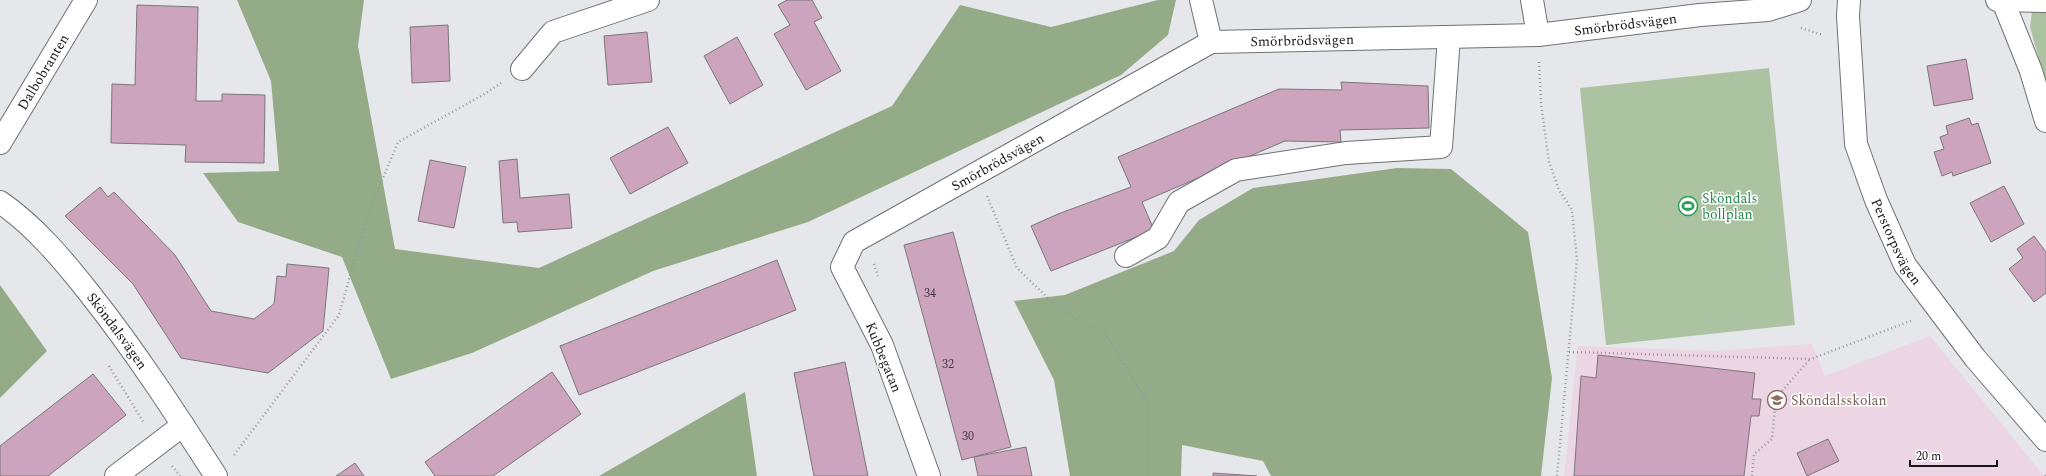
<svg xmlns="http://www.w3.org/2000/svg" width="2046" height="476" viewBox="0 0 2046 476" font-family="Spectral,serif">
  <style>
    .education { fill: #ecd6e4 }
    .green { fill: #acc3a1 }
    .forest { fill: #93ac87 }
    .building { fill: #cda4be; stroke: #7b777a }
    .lines { fill: none; stroke-linecap: round; stroke-linejoin: round }
    .minor-casing { stroke: #6f7174; stroke-width: 24 }
    .path { stroke: #97999c; stroke-width: 2.5; stroke-dasharray: 1 3; stroke-linecap: butt }
    .minor { stroke: #fff; stroke-width: 22 }
    .labels { text-anchor: middle; stroke-width: 3; stroke-linejoin: round; paint-order: stroke }
    .number-label { font-size: 12px; fill: #443a42 }
    .street-label { font-size: 14px; fill: #161618; stroke: #fff }
    .leisure-label { font-size: 14px; fill: #27864d; stroke: #fff; text-anchor: start }
    .education-label { font-size: 14px; fill: #785e54; stroke: #fff; text-anchor: start }
  </style>
  <rect width="100%" height="100%" fill="#e5e7eb"/>
  <!-- education -->
  <path class="education" d="M1930,336L2044,476H1564L1578,346L1715,351L1812,344L1825,376Z"/>
  <!-- green -->
  <g class="green">
    <path d="M2046,10V84L2030,27L2032,12Z"/>
    <path d="M1769,68L1795,325L1606,345L1580,88Z"/>
  </g>
  <!-- forest -->
  <g class="forest">
    <path d="M237,0H364L358,46L395,249L539,268L892,106L960,5L1051,27L1158,0H1176L1168,35L1121,75L808,222L653,271L472,353L391,379L342,257L238,222L203,173L279,171L271,81Z"/>
    <path d="M1397,168L1451,169L1528,232L1552,378L1541,476H1271L1263,461L1182,445L1181,476H1070L1054,380L1014,301L1065,295L1174,251L1199,220L1253,188Z"/>
    <path d="M0,285L47,351L0,398Z"/>
    <path d="M745,392L757,476H599Z"/>
  </g>
  <!-- building -->
  <g class="building">
    <path d="M787,0H812L822,18L814,22L841,71L806,90L774,34L790,25L778,5Z"/>
    <path d="M137,5L198,7L196,101H222V94L265,95L264,163L185,162L186,145L111,143L112,84L135,85Z"/>
    <path d="M448,25L450,81L412,83L410,27Z"/>
    <path d="M647,32L652,82L608,85L604,36Z"/>
    <path d="M737,37L763,85L730,104L704,56Z"/>
    <path d="M1966,59L1973,99L1934,106L1927,66Z"/>
    <path d="M1341,82L1428,86L1429,128L1340,130L1341,142L1285,141L1142,202L1154,230L1051,271L1031,226L1058,214L1131,187L1118,157L1279,89L1342,90Z"/>
    <path d="M1969,118L1972,125L1978,123L1991,163L1953,176L1952,172L1942,176L1934,152L1944,149L1940,137L1948,134L1946,126Z"/>
    <path d="M668,127L688,163L630,194L610,158Z"/>
    <path d="M517,159L520,198L569,194L572,228L518,232L517,222L503,223L499,161Z"/>
    <path d="M430,160L466,167L454,228L418,221Z"/>
    <path d="M2004,186L2024,224L1991,242L1970,203Z"/>
    <path d="M100,187L108,197L114,192L175,255L211,311L254,319L274,304L277,276L286,277L287,264L329,268L323,331L268,373L181,358L133,284L65,216Z"/>
    <path d="M953,232L1011,447L962,460L904,245Z"/>
    <path d="M2034,236L2046,252V293L2034,302L2009,269L2023,258L2017,249Z"/>
    <path d="M777,260L796,310L579,395L560,346Z"/>
    <path d="M1598,355L1755,373L1752,399H1761L1759,416H1751L1744,476H1574L1581,376L1596,378Z"/>
    <path d="M845,362L868,476H814L794,373Z"/>
    <path d="M552,372L581,414L493,476H435L425,462Z"/>
    <path d="M93,374L126,415L48,476H0V446Z"/>
    <path d="M1828,439L1839,461L1807,476L1797,453Z"/>
    <path d="M1026,447L1032,476H978L974,457Z"/>
    <path d="M355,463L364,476H336Z"/>
    <path d="M1213,473L1257,476H1213Z"/>
  </g>
  <g class="lines">
    <defs>
      <g id="minor">
        <path d="M1201,0L1211,42"/>
        <path d="M1532,0L1538,35"/>
        <path id="s1" d="M1849,0L1848,16L1856,144L1876,200L1905,265L1975,358L2046,440"/>
        <path d="M1997,0L2046,1"/>
        <path d="M2003,1L2031,71L2046,121"/>
        <path d="M522,69L553,32L648,0"/>
        <path id="s2" d="M0,143L86,0"/>
        <path id="s3" d="M0,202C35,226 64,261 90,294C136,352 176,414 216,476"/>
        <path d="M1126,256L1158,238L1179,202L1236,170L1346,153L1441,147L1449,37"/>
        <path d="M116,476L183,425"/>
        <path id="s4" d="M929,476L882,345L842,267L854,242L1211,42L1538,35L1700,15L1768,10L1800,0"/>
      </g>
    </defs>
    <!-- minor casing -->
    <use href="#minor" class="minor-casing"/>
    <!-- path -->
    <g class="path">
      <path d="M1801,28L1823,35"/>
      <path d="M1539,62L1541,103L1549,162L1559,190L1572,210L1577,260L1557,476"/>
      <path d="M987,196L1017,268L1059,309L1106,335L1148,403V476"/>
      <path d="M874,264L878,276"/>
      <path d="M1569,352L1811,359L1913,320"/>
      <path d="M109,366L144,423"/>
      <path d="M234,455L339,315L366,219L398,142L483,95L501,83"/>
      <path d="M172,466L180,476"/>
      <path d="M1752,476L1754,454L1772,439L1776,398L1810,359"/>
      <path d="M2045,476L2046,475"/>
    </g>
    <!-- minor -->
    <use href="#minor" class="minor"/>
  </g>
  <!-- icons -->
  <defs>
    <symbol id="stadium-ring" viewBox="-11 -11 22 22"><circle r="9.5" fill="#fff" stroke="#2e9e5b" stroke-width="1.5"/><path d="M0-5a6.5 5 0 1 0 0 10a6.5 5 0 1 0 0-10ZM-3.5-1.8h7v3.6h-7Z" fill="#2e9e5b"/></symbol>
    <symbol id="school-ring" viewBox="-11 -11 22 22"><circle r="9.5" fill="#fff" stroke="#8d6e63" stroke-width="1.5"/><path d="M0-5L7-2L0 1L-7-2ZM-4 1L0 2.5L4 1V4Q0 6-4 4Z" fill="#8d6e63"/></symbol>
  </defs>
  <g fill-rule="evenodd">
    <use href="#stadium-ring" x="1677" y="195" width="22" height="22"/>
    <use href="#school-ring" x="1766" y="389" width="22" height="22"/>
  </g>
  <g class="labels">
    <!-- number labels -->
    <g class="number-label">
      <text x="930" y="297">34</text>
      <text x="948" y="368">32</text>
      <text x="968" y="440">30</text>
    </g>
    <!-- street labels -->
    <g class="street-label">
      <text dy="5" stroke="none"><textPath href="#s4" startOffset="1079">Smörbrödsvägen</textPath></text>
      <text dy="5" stroke="none"><textPath href="#s4" startOffset="755">Smörbrödsvägen</textPath></text>
      <text dy="5" stroke="none"><textPath href="#s2" startOffset="83">Dalbobranten</textPath></text>
      <text dy="5" stroke="none"><textPath href="#s4" startOffset="419">Smörbrödsvägen</textPath></text>
      <text dy="5" stroke="none"><textPath href="#s1" startOffset="250">Perstorpsvägen</textPath></text>
      <text dy="5" stroke="none"><textPath href="#s3" startOffset="175">Sköndalsvägen</textPath></text>
      <text transform="translate(884 357) rotate(68)" y="5">Kubbegatan</text>
    </g>
    <!-- leisure labels -->
    <g class="leisure-label">
      <text x="1702" y="203">Sköndals<tspan x="1702" dy="16">bollplan</tspan></text>
    </g>
    <!-- education labels -->
    <g class="education-label">
      <text x="1791" y="405">Sköndalsskolan</text>
    </g>
  </g>
  <!-- scale -->
  <path d="M1910 460v6h87v-6" fill="none" stroke="#161618" stroke-width="2"/>
  <text x="1916" y="460" font-size="12" fill="#161618" stroke="#ffffff" stroke-width="3" paint-order="stroke">20 m</text>
</svg>
